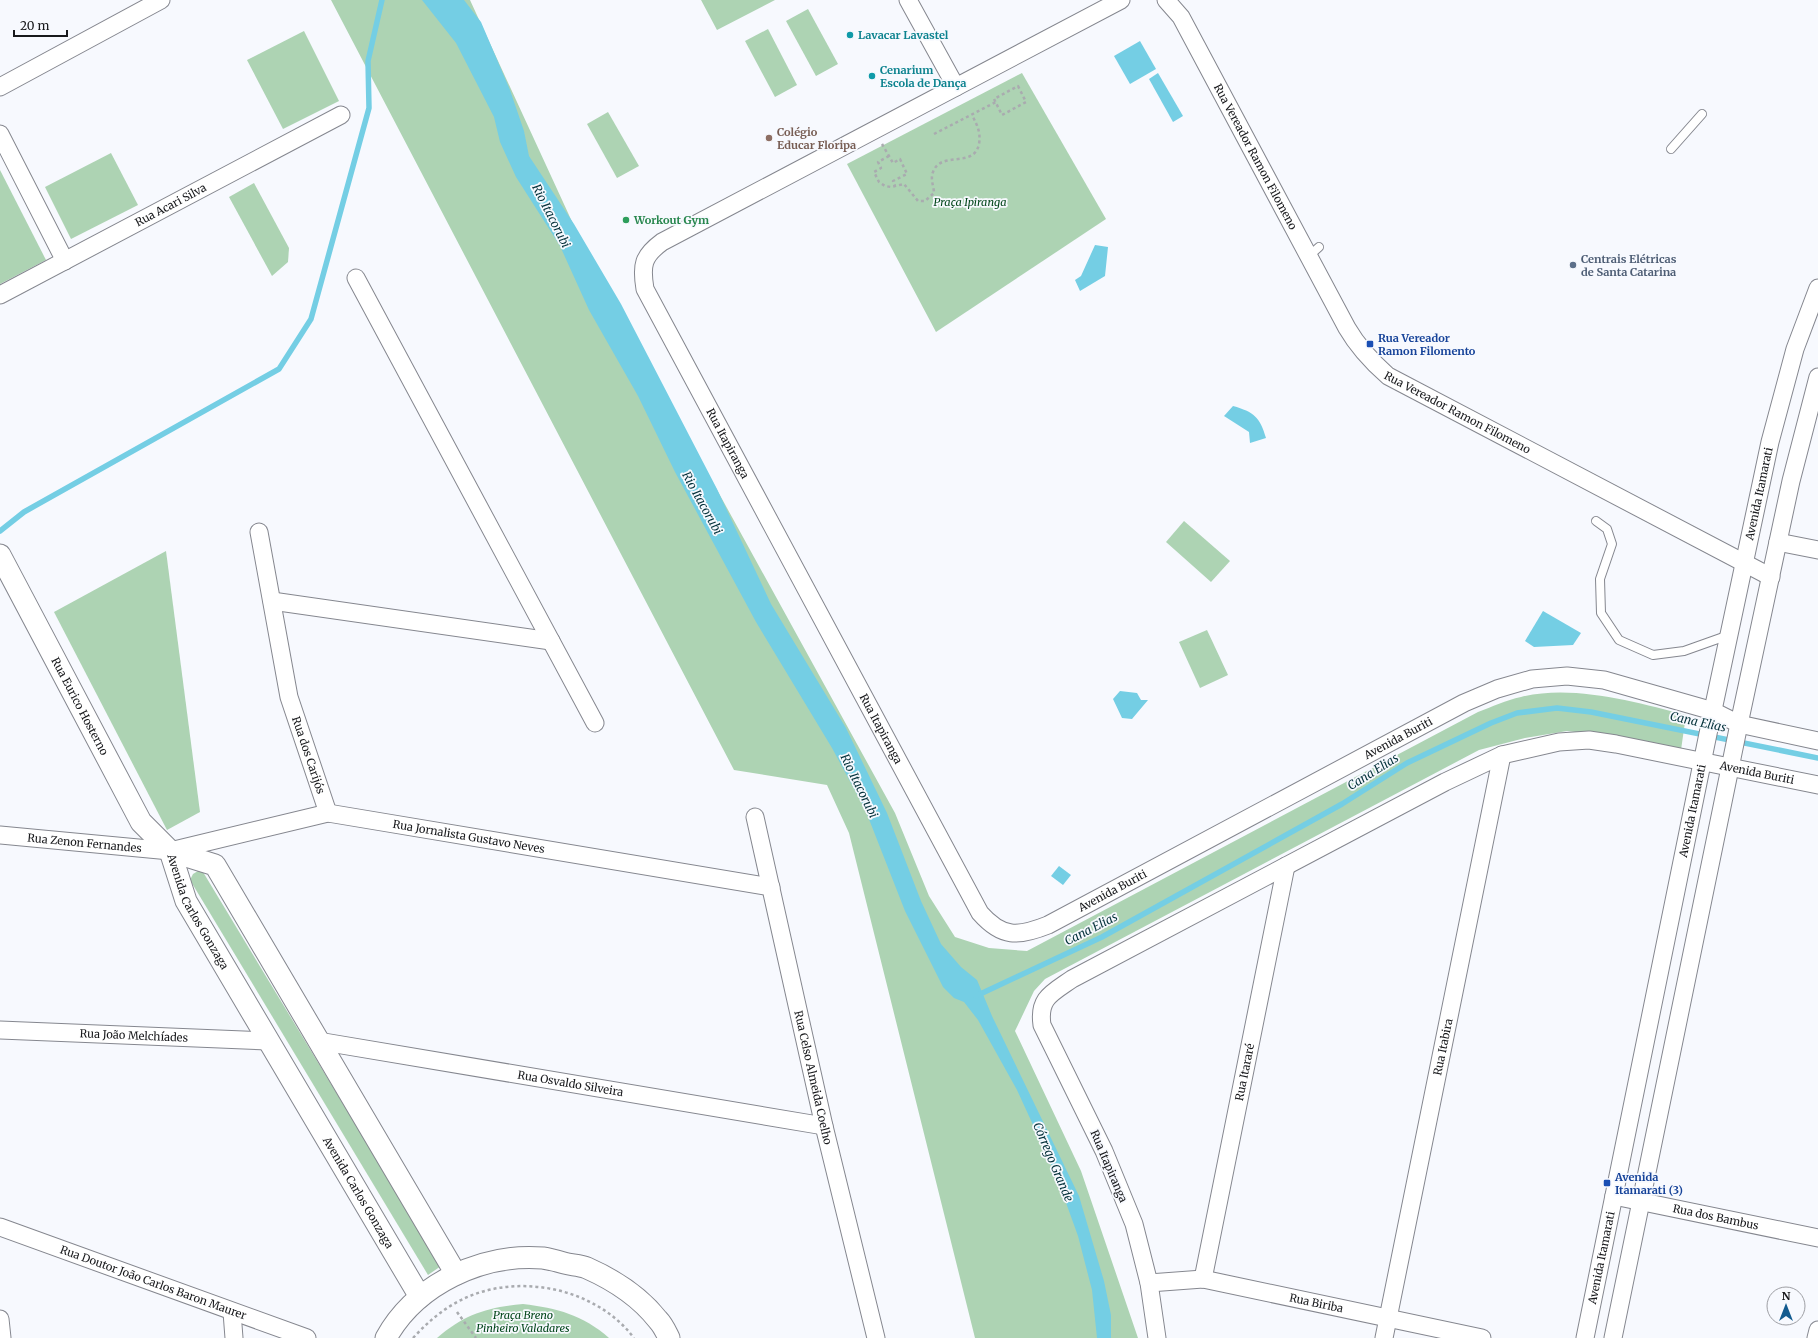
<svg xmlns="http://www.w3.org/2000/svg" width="1818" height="1338" viewBox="0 0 1818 1338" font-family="Merriweather,serif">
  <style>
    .green { fill: #add3b3 }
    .water { fill: #74cee4 }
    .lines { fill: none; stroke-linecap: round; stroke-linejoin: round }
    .stream { stroke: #74cee4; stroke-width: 5.5 }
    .service-casing { stroke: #85878f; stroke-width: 10 }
    .minor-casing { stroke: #85878f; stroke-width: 19 }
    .tertiary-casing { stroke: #85878f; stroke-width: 23 }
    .path { stroke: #a9abaf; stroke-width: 2.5; stroke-dasharray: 3 3; stroke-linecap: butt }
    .service { stroke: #fff; stroke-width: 8 }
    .minor { stroke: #fff; stroke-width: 17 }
    .tertiary { stroke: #fff; stroke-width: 21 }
    .culture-dot { fill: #0f9aa8; stroke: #f7f9fe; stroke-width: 1.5 }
    .education-dot { fill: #8d6e63; stroke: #f7f9fe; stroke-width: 1.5 }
    .leisure-dot { fill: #2e9e5b; stroke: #f7f9fe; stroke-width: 1.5 }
    .service-dot { fill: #5c6f8a; stroke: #f7f9fe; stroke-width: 1.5 }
    .transit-dot { fill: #1a4fb4; stroke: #f7f9fe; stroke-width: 1.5 }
    .labels { text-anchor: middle; stroke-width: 3.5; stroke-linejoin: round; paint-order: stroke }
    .culture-label { font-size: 11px; font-weight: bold; fill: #0d838f; stroke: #f7f9fe; text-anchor: start }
    .education-label { font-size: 11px; font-weight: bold; fill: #785e54; stroke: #f7f9fe; text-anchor: start }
    .street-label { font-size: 11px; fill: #18191c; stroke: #f7f9fe }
    .park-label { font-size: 11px; font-style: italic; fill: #004519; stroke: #f7f9fe }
    .leisure-label { font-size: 11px; font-weight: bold; fill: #27864d; stroke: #f7f9fe; text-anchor: start }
    .service-label { font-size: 11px; font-weight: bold; fill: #4e5e75; stroke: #f7f9fe; text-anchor: start }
    .transit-label { font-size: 11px; font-weight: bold; fill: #164399; stroke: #f7f9fe; text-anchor: start }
    .water-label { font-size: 12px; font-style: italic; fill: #05323b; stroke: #f7f9fe }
  </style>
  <rect width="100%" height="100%" fill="#f7f9fe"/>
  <!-- green -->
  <g class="green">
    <path d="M331,0H470L586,252L895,813L929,896L955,937L989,948L1027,951L1478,712C1492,707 1506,700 1521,697C1572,684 1636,702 1686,715L1681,750L1601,735L1567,731L1525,738L1479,750L1045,979L1034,991L1015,1031L1081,1171L1138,1338H975L849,833L827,785L734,770Z"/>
    <path d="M701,0H775L717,30Z"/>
    <path d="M808,9L838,64L816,76L786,21Z"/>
    <path d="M768,29L797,85L775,97L745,41Z"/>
    <path d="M304,31L339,101L283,129L247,60Z"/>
    <path d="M1022,73L1106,219L936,332L847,164Z"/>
    <path d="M608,112L639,166L617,178L587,124Z"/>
    <path d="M111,153L138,205L71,239L45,187Z"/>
    <path d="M0,170L46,260L0,284Z"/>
    <path d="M254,183L289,248L288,262L272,276L229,197Z"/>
    <path d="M1184,521L1230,561L1211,582L1166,542Z"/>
    <path d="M166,551L200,812L167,830L54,612Z"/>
    <path d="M1207,630L1228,675L1200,688L1179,642Z"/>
    <path d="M198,871L203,872L441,1266L428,1275L190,880L193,874Z"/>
    <path d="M523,1304C557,1308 583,1315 609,1338H437C464,1314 489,1307 523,1304Z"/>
  </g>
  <!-- water -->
  <g class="water">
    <path d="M422,0H464L481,22L510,90L524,131L529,156L574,224L621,304L717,489L771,604L846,728L887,813L921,901L941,944L961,967L977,980L992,1016L1079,1196L1104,1281L1111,1315V1338H1097L1092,1290L1078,1236L1056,1175L1017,1090L978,1020L964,1002L954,998L943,987L905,911L865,809L832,748L756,622L675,472L638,396L589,310L560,246L516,177L500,142L494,117L456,43Z"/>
    <path d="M1140,41L1156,69L1130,84L1114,56Z"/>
    <path d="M1158,73L1183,116L1173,122L1149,79Z"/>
    <path d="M1095,245L1108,247L1105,276L1080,291L1075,280L1081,276Z"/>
    <path d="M1233,406C1254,412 1260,417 1266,438L1250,443L1249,432L1224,416Z"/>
    <path d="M1543,611L1581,633L1573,645L1534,647L1525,641Z"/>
    <path d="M1120,691L1137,693L1141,700H1148L1132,719L1122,718L1113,699Z"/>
    <path d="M1059,866L1071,875L1063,885L1051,876Z"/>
  </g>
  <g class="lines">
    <!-- stream -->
    <g class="stream">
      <path d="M0,531L24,512L279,369L311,319L369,108L368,61L382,0"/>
      <path d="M976,996L1102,937L1342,804L1407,763L1491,723L1517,713L1557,708L1591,712L1818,758"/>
    </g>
    <defs>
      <g id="service">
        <path d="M1671,149L1702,114"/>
        <path d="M1309,256L1319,247"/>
        <path d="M1596,521L1607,529L1612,544L1600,579L1601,613L1619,640L1653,655L1684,651L1729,635"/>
      </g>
      <g id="minor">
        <path d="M908,0L956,87"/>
        <path id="s1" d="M1121,0L662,242C643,256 641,265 645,289L980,913C1002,938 1018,937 1048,925L1464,703L1497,689L1532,679L1567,676L1604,680L1713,711L1739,724L1818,741"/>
        <path id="s2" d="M1166,0L1181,17L1347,328C1358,347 1371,361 1388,376L1771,577"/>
        <path d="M0,87L161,0"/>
        <path d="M0,134L65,261"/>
        <path d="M356,278L595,723"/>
        <path id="s3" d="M0,295L341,115"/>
        <path id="s4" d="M259,532L289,697L328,813"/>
        <path d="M1778,542L1818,550"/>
        <path d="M272,601L551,641"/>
        <path id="s5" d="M755,817L824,1126L876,1338"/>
        <path id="s6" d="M0,835L170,851L328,813L771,887"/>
        <path id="s7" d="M0,1030L268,1041"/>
        <path id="s8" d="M318,1041L824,1126"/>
        <path id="s9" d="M1614,1196L1818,1238"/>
        <path id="s10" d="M0,1227L307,1338"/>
        <path id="s11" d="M1203,1279L1286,866"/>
        <path id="s12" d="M1149,1283L1203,1279L1482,1338"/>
        <path d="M232,1312L234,1338"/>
        <path d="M0,1319L2,1338"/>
        <path id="s13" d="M1157,1338L1149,1283L1134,1224L1104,1151L1042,1025C1038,998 1052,993 1072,979L1445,782L1502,755L1559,742L1589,740L1616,744L1818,785"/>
        <path id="s14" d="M1384,1338L1502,755"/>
        <path id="s15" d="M1585,1338L1710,724L1770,442L1795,349L1818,288"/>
        <path d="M1613,1338L1739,724L1791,481L1818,377"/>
        <path d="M1816,1338L1818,1330"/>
      </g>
      <g id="tertiary">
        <path id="s16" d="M0,555L141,822L170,851L186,901L420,1297"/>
        <path d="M170,851L215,865L456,1274"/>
        <path d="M386,1338C416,1284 482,1253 543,1258C550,1259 557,1261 564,1263C571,1265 580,1265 587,1268C614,1280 640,1297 658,1320C663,1325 666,1332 669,1338"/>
      </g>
    </defs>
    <!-- service casing -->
    <use href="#service" class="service-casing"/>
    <!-- minor casing -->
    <use href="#minor" class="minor-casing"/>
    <!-- tertiary casing -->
    <use href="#tertiary" class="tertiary-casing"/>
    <!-- path -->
    <g class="path">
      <path d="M1018,86L1026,102L1002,115L994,99Z"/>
      <path d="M934,134L996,102"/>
      <path d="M882,144L893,163L900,159L907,174L893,181L895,186"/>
      <path d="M889,156L878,162L881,168L874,172L879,182L885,186L891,187L904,184L918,201H925L934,193C934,187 930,179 933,172C941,150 974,169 979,144C981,132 977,125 972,115"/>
      <path d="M457,1312L476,1338"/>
      <path d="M413,1338C425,1325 437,1314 452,1305C509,1270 594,1285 634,1338"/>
    </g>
    <!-- service -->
    <use href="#service" class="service"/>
    <!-- minor -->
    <use href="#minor" class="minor"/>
    <!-- tertiary -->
    <use href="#tertiary" class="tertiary"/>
  </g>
  <!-- markers -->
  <g class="culture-dot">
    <circle cx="850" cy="35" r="4"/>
    <circle cx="872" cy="76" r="4"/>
  </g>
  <circle class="education-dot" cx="769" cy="138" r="4"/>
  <circle class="leisure-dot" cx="626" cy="220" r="4"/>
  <circle class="service-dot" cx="1573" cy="265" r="4"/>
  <g class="transit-dot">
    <rect x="1366" y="340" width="8" height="8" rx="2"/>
    <rect x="1603" y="1179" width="8" height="8" rx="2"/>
  </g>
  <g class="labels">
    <!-- culture labels -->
    <g class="culture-label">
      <text x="858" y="39">Lavacar Lavastel</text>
      <text x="880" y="74">Cenarium<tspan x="880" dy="13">Escola de Dança</tspan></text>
    </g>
    <!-- education labels -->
    <g class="education-label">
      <text x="777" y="136">Colégio<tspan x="777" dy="13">Educar Floripa</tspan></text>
    </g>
    <!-- street labels -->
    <g class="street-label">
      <text dy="4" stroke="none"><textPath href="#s2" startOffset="181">Rua Vereador Ramon Filomeno</textPath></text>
      <text dy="4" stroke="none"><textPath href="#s3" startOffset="193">Rua Acari Silva</textPath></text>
      <text dy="4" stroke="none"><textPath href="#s2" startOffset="517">Rua Vereador Ramon Filomeno</textPath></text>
      <text dy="4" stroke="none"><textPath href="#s1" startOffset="748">Rua Itapiranga</textPath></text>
      <text dy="4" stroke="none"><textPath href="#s15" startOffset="862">Avenida Itamarati</textPath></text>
      <text dy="4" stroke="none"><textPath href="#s16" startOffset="171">Rua Eurico Hosterno</textPath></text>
      <text dy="4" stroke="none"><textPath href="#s1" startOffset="1072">Rua Itapiranga</textPath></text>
      <text dy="4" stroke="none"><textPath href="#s1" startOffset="1754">Avenida Buriti</textPath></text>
      <text dy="4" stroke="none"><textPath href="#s4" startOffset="229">Rua dos Carijós</textPath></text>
      <text dy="4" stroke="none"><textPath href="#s13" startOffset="1140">Avenida Buriti</textPath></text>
      <text dy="4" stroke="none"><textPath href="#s15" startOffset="538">Avenida Itamarati</textPath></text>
      <text dy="4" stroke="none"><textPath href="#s6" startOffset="476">Rua Jornalista Gustavo Neves</textPath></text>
      <text dy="4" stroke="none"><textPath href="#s6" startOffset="85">Rua Zenon Fernandes</textPath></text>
      <text dy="4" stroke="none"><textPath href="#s1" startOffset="1430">Avenida Buriti</textPath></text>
      <text dy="4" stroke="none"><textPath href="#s16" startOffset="410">Avenida Carlos Gonzaga</textPath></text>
      <text dy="4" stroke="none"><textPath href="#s7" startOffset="134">Rua João Melchíades</textPath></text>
      <text dy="4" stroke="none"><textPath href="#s14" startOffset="297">Rua Itabira</textPath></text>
      <text dy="4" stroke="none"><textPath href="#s11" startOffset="211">Rua Itararé</textPath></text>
      <text dy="4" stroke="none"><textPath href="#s5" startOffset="267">Rua Celso Almeida Coelho</textPath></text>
      <text dy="4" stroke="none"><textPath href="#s8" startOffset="256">Rua Osvaldo Silveira</textPath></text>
      <text transform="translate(1109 1166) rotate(67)" y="4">Rua Itapiranga</text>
      <text dy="4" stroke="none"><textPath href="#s16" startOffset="734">Avenida Carlos Gonzaga</textPath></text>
      <text dy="4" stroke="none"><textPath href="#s9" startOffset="104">Rua dos Bambus</textPath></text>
      <text dy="4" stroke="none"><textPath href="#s15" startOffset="82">Avenida Itamarati</textPath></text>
      <text dy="4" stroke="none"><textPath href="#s10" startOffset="163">Rua Doutor João Carlos Baron Maurer</textPath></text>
      <text dy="4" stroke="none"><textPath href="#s12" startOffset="170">Rua Biriba</textPath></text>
    </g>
    <!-- park labels -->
    <g class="park-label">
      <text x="970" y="206">Praça Ipiranga</text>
      <text x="523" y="1319">Praça Breno<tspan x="523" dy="13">Pinheiro Valadares</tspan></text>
    </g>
    <!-- leisure labels -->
    <g class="leisure-label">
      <text x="634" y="224">Workout Gym</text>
    </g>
    <!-- service labels -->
    <g class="service-label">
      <text x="1581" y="263">Centrais Elétricas<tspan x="1581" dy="13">de Santa Catarina</tspan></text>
    </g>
    <!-- transit labels -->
    <g class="transit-label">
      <text x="1378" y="342">Rua Vereador<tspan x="1378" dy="13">Ramon Filomento</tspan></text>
      <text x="1615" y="1181">Avenida<tspan x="1615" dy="13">Itamarati (3)</tspan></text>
    </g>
    <!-- water labels -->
    <g class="water-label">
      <text transform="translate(551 216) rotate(63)" y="4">Rio Itacorubi</text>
      <text transform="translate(702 503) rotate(61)" y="4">Rio Itacorubi</text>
      <text transform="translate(1698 722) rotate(12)" y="4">Cana Elias</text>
      <text transform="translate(1373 772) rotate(-32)" y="4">Cana Elias</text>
      <text transform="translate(859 786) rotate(64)" y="4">Rio Itacorubi</text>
      <text transform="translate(1091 929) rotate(-27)" y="4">Cana Elias</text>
      <text transform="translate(1053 1162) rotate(67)" y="4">Córrego Grande</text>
    </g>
  </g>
  <!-- north arrow -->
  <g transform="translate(1786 1306)"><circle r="19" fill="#f7f9fe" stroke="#9e9fa4"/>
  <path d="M0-3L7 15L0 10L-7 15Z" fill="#135b8f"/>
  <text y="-6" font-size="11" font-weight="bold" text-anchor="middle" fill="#18191c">N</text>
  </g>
  <!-- scale -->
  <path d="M14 30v6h53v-6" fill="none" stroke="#18191c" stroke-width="2"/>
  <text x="20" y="30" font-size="12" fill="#18191c" stroke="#f7f9fe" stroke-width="3" paint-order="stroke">20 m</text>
</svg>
